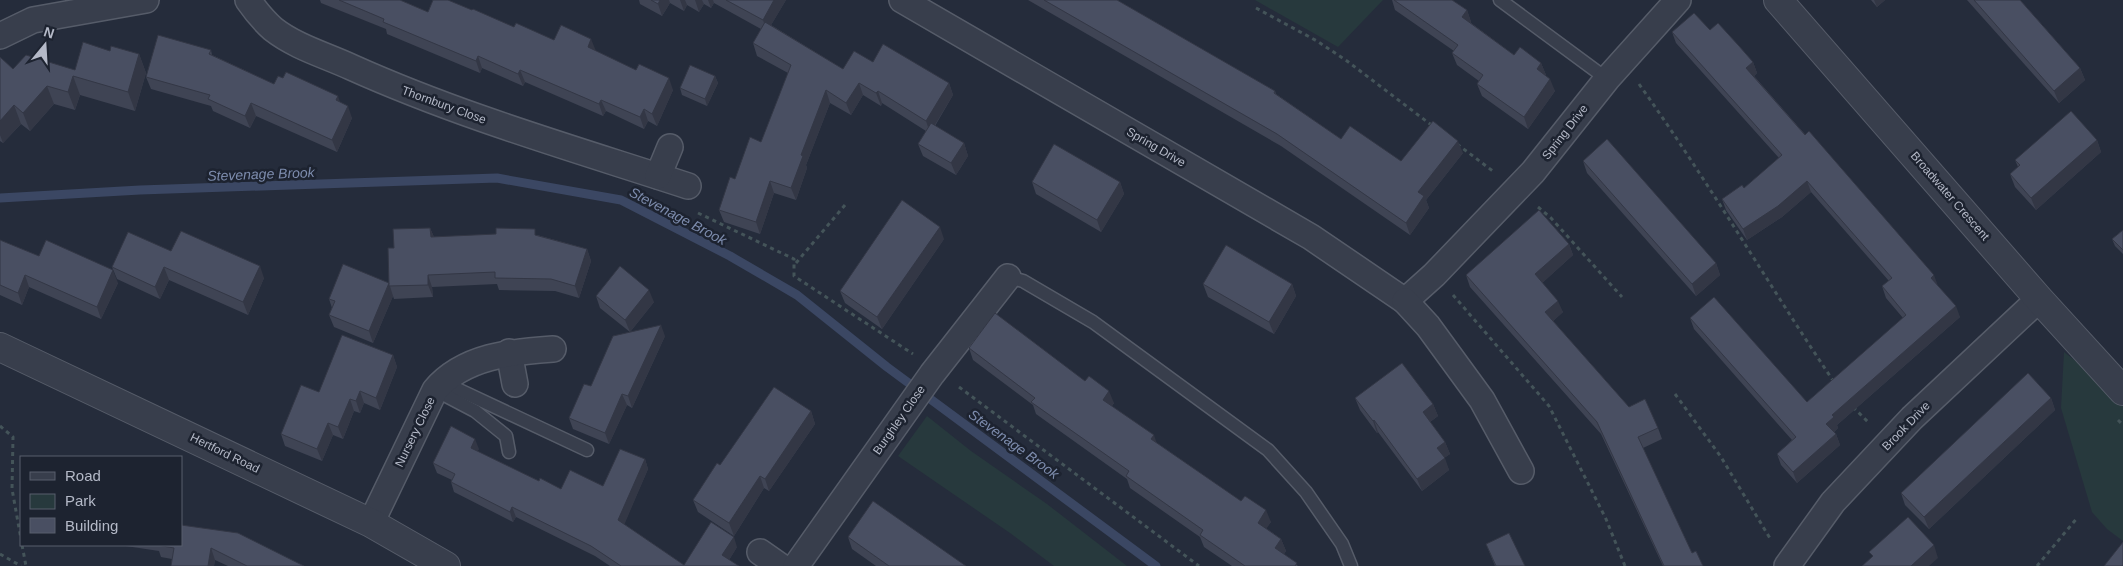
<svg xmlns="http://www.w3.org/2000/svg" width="2123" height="566" viewBox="0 0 2123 566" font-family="Arial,sans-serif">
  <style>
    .green { fill: #27393d }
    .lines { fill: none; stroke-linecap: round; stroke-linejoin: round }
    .stream { stroke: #3b4763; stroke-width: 9 }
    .service-casing { stroke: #565c69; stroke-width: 15 }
    .minor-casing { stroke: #565c69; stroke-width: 28 }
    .tertiary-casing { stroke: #565c69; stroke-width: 30 }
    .path { stroke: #445459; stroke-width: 3; stroke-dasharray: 4 4; stroke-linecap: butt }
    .service { stroke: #383e4c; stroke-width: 12 }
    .minor { stroke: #383e4c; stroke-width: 25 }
    .tertiary { stroke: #383e4c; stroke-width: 28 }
    .wall { fill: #3f4454 }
    .shaded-wall { fill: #333745 }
    .building { fill: #494f62; stroke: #333745 }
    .labels { text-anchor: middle; stroke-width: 5; stroke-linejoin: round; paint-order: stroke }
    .street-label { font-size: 12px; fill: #b4b9c7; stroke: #1d2330 }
    .water-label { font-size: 14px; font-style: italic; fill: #7d8cad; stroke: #1d2330 }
  </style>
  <rect width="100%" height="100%" fill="#252c3b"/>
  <!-- green -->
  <g class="green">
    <path d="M1255,0H1383L1338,47Z"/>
    <path d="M2064,352L2104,383L2123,404V541L2107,529L2092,512L2061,408Z"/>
    <path d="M927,416L971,451L1047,504L1127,566H1054L1010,533L898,456Z"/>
  </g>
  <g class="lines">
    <!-- stream -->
    <path class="stream" d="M0,198L140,190L497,178L621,200L730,256L797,295L887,367L1156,566"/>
    <defs>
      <g id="service">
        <path d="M1500,0L1607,79"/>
        <path d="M1008,277L1023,281L1093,322L1268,450L1306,492L1342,544L1351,566"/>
        <path d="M444,379L457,389L587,450"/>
        <path d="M435,390L475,411L506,436L509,452"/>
      </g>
      <g id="minor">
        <path d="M248,0C255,10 264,21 273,29C296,47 325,55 351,67C460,116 575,149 688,186"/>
        <path d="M902,0L1311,237L1405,301L1434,275L1533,172L1607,79L1678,0"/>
        <path d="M0,36L33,20L146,0"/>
        <path d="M658,176L670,147"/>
        <path d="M1405,301L1428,326L1482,400L1521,471"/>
        <path d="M509,352L515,384"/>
        <path d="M371,523L435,390C464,356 511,352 553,349"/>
        <path d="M760,552L780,566"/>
        <path d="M796,566L932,374L1008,277"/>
        <path d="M1787,566L1833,502L1912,418L2039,299"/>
      </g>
      <g id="tertiary">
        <path d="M1778,0L2039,299L2123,391"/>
        <path d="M0,347L371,523L446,566"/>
      </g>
    </defs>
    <!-- service casing -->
    <use href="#service" class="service-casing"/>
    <!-- minor casing -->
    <use href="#minor" class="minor-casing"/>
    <!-- tertiary casing -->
    <use href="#tertiary" class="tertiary-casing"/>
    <!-- path -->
    <g class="path">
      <path d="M1256,8L1317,41L1347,61L1434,127"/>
      <path d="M1639,84C1708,181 1768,284 1834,382"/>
      <path d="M1457,144L1494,172"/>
      <path d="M1538,207L1551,218L1622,297"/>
      <path d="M698,213L794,259V276L913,354"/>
      <path d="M796,263L845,205"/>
      <path d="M1453,295L1549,406L1606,519L1625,566"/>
      <path d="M959,387L1199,566"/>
      <path d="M1675,394L1721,457L1771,540"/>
      <path d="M1853,407L1870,424"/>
      <path d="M2118,420L2123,425"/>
      <path d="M0,426L13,437L12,489L21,539"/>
      <path d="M22,545L26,566"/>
      <path d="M0,554L21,566"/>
      <path d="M2037,566L2078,517"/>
    </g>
    <!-- service -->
    <use href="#service" class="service"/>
    <!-- minor -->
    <use href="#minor" class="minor"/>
    <!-- tertiary -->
    <use href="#tertiary" class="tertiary"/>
  </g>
  <!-- wall -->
  <g class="wall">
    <path d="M320,0H400L428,12L514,27L554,40L596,51L673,90L657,126L648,121L644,129L606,111L603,116L525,82L523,86L482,68L480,73L387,34L386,29L321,3Z"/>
    <path d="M639,0H786L771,25L843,69L873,62L949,83L953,95L935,126L964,143L968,156L956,175L923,156L918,144L926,131L882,103L881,106L863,95L851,115L830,103L806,165L807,168L796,200L774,193L760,234L724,222L719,210L735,179L761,142L788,73L757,56L753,43L761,29L714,3L711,8L704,4L699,12L687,5L684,11L670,3L662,16L640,4Z"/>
    <path d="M1028,0H1117L1275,91L1276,94L1341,139L1401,161L1463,153L1426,200L1429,208L1410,235L1281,146Z"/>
    <path d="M1392,0H1452L1467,10L1471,22V23L1514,55L1541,63L1546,75L1545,76L1555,91L1528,129L1482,96L1477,84L1479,81L1457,65L1452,53L1454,51L1395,10Z"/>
    <path d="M1871,0H1885L1877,7Z"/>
    <path d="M1967,0H2020L2080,68L2085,80L2059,103Z"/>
    <path d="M1710,30L1753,62L1757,73L1754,76L1938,286L1960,317L1837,425L1838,428L1834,432L1836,434L1840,445L1797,483L1781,465L1777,454L1792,440L1694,329L1690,318L1807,402L1903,318L1886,298L1882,286L1889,281L1811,192L1782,217L1747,240L1726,210L1722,199L1744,188L1779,158L1676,43L1672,32Z"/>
    <path d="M211,50L212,55L274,84L340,102L352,118L337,152L256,116L250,128L213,111L211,106L151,89L146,77Z"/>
    <path d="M110,51L139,54L146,73L135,111L80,95L75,110L54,104L30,131L21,124L3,143L0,141V57L13,69L75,70Z"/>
    <path d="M715,76L718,83L707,106L682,95L680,88Z"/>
    <path d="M2097,140L2101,152L2036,210L2015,187L2010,174L2018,167L2015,160Z"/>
    <path d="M1583,161L1716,263L1720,275L1696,296L1587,173Z"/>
    <path d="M1032,182H1120L1124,194L1101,232L1036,194Z"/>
    <path d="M430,228L434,237L537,235L587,249L591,261L579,298L555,291L499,290L497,284L432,287L433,297L394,299L393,296L373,343L334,327L329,315L332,308L329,299L389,283Z"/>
    <path d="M2123,230V254L2115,246L2112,239Z"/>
    <path d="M944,239L882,329L845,303L840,291Z"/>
    <path d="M0,240L39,256L118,283L101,319L29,287L22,305L0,295Z"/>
    <path d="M1569,244L1573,255L1542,283L1563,312L1553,321L1629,407L1658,428L1662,439L1643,448L1692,553L1703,566H1663L1601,434L1470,287L1466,275Z"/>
    <path d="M171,251L264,278L248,315L169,280L160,299L117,279L112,267Z"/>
    <path d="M1203,284H1292L1296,296L1274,334L1208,297Z"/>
    <path d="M596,296L654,302L630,332L600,308Z"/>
    <path d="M665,336L632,408L627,405L609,444L573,429L569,418L591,386Z"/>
    <path d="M969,348L1114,403L1112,406L1157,443L1271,522L1266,528L1281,539L1286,551L1284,554L1298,566H1232L1204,547L1200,537L1130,488L1127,479L1036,414L1033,405L973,360Z"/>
    <path d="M393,355L397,367L380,410L364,403L360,413L354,411L343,439L333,435L322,461L285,446L281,434L319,392Z"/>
    <path d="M1355,398L1433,404L1438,416L1430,422L1445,442L1450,454L1444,458L1449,470L1422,491L1378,432L1377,433L1360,410Z"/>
    <path d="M2051,398L2055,410L1929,529L1905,505L1901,493Z"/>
    <path d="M811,411L815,424L769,491L764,488L734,536L698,512L693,500L720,465Z"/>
    <path d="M479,449L477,451L539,481L561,489L603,486L645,459L648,469L624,524L684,565L737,547L729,560L739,566H610L595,556L516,517L513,522L454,492L451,482L452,480L437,473L433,463Z"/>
    <path d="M181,525L304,566H228L215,560L214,566H171L172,559L161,557L159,551L119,545H181Z"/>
    <path d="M848,537L966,566H876L852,549Z"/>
    <path d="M1486,544L1525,566H1495Z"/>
  </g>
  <!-- shaded-wall -->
  <g class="shaded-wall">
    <path d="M660,0H669L670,3L662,16L658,4Z"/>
    <path d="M680,0H685L687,5L684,11Z"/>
    <path d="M695,0H702L704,4L699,12Z"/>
    <path d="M708,0H713L714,3L711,8Z"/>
    <path d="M774,0H786L767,32L763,20Z"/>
    <path d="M1874,0H1885L1877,7Z"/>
    <path d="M1467,10L1471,22L1467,29L1462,17Z"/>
    <path d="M591,39L596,51L588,47Z"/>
    <path d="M139,54L146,73L135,111L128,92Z"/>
    <path d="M478,56L482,68L480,73L476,61Z"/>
    <path d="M1753,62L1757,73L1750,79L1746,68Z"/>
    <path d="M1541,63L1546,75L1541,81L1537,69Z"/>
    <path d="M2080,68L2085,80L2059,103L2054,91Z"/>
    <path d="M520,70L525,82L523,86L518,74Z"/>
    <path d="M73,76L80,95L75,110L68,92Z"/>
    <path d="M715,76L718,83L707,106L705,99Z"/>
    <path d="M669,78L673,90L657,126L652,114Z"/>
    <path d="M1550,79L1555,91L1528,129L1524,117Z"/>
    <path d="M859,83L863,95L851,115L846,103Z"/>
    <path d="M949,83L953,95L930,133L926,121Z"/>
    <path d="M47,86L54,104L30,131L23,113Z"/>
    <path d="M826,90L830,103L806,165L807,168L796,200L791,188L801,155Z"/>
    <path d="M878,91L882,103L881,106L876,93Z"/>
    <path d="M338,96L342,108L336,100Z"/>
    <path d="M601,100L606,111L603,116L599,104Z"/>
    <path d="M251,103L256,116L250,128L245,116Z"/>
    <path d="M14,105L21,124L3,143L0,135V121Z"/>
    <path d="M348,106L352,118L337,152L332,140Z"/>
    <path d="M644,109L648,121L644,129L640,117Z"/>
    <path d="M2097,140L2101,152L2036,210L2031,198Z"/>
    <path d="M1458,141L1463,153L1426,200L1429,208L1410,235L1406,223L1418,192Z"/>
    <path d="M964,143L968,156L956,175L951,163Z"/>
    <path d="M770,181L774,193L760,234L756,222Z"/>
    <path d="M1807,181L1811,192L1782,217L1747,240L1743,229Z"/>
    <path d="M1120,182L1124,194L1101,232L1097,220Z"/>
    <path d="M940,227L944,239L882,329L877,317Z"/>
    <path d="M430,228L435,240L431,237Z"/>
    <path d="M1569,244L1573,255L1539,286L1535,274Z"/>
    <path d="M587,249L591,261L579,298L575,286Z"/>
    <path d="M1716,263L1720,275L1696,296L1692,284Z"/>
    <path d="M260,266L264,278L248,315L243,302Z"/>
    <path d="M164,267L169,280L160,299L155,287Z"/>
    <path d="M113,270L118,283L101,319L97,307Z"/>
    <path d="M25,275L29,287L22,305L18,293Z"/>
    <path d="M428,275L432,287L433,297L428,285Z"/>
    <path d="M1934,275L1938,286L1931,278Z"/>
    <path d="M389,283L393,296L373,343L369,331Z"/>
    <path d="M1292,284L1296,296L1274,334L1269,322Z"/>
    <path d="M649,290L654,302L630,332L625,320Z"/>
    <path d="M1558,301L1563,312L1550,324L1545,312Z"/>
    <path d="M1956,306L1960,317L1837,425L1838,428L1831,435L1826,424L1832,415Z"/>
    <path d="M661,325L665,336L632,408L628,396Z"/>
    <path d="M393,355L397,367L380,410L376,398Z"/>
    <path d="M360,391L364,403L360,413L356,401Z"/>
    <path d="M1109,391L1114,403L1107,412L1103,400Z"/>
    <path d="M622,394L627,405L609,444L605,433Z"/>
    <path d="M2051,398L2055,410L1929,529L1924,517Z"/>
    <path d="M350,399L354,411L343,439L338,427Z"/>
    <path d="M1433,404L1438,416L1427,424L1423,412Z"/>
    <path d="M811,411L815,424L769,491L765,479Z"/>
    <path d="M1374,420L1378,432L1377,433L1373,421Z"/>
    <path d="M328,423L333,435L322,461L317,449Z"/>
    <path d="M1836,434L1840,445L1797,483L1793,472Z"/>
    <path d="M1154,435L1158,447L1151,439Z"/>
    <path d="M475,439L479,449L474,458L471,448Z"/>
    <path d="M1445,442L1450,454L1441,460L1437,448Z"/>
    <path d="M1445,458L1449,470L1422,491L1417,479Z"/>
    <path d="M645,459L648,469L622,530L618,520Z"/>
    <path d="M760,476L764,488L734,536L729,523Z"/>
    <path d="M512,507L516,517L513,522L510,512Z"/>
    <path d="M1266,510L1271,522L1262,535L1258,523Z"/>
    <path d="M734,537L737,547L726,565L722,555Z"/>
    <path d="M1281,539L1286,551L1280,560L1275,548Z"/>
    <path d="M1934,545L1938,558L1929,566H1911Z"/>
    <path d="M211,548L215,560L214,566H208Z"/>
  </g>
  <!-- building -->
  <g class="building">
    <path d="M339,0H400L428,12L433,0H448L472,10L473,9L514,27L516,23L554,40L561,25L591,39L588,47L636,70L639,64L669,78L652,114L644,109L640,117L601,100L599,104L520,70L518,74L478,56L476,61L383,22L384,19Z"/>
    <path d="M651,0H660L658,4Z"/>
    <path d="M726,0H774L763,20Z"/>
    <path d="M1044,0H1117L1275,91L1274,93L1341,139L1350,126L1401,161L1433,121L1458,141L1418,192L1424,196L1406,223L1277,134Z"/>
    <path d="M1394,0H1452L1467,10L1462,17L1514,55L1520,47L1541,63L1537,69L1550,79L1524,117L1477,84L1483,75L1452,53L1458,45Z"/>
    <path d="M1974,0H2020L2080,68L2054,91Z"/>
    <path d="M1694,13L1710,30L1718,23L1739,46L1753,62L1746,68L1805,135L1809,131L1934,275L1931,278L1956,306L1832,415L1834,417L1826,424L1836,434L1793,472L1777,454L1796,437L1690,318L1714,297L1807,402L1906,315L1882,286L1892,278L1807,181L1778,206L1743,229L1722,199L1742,185L1744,188L1782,155L1672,32Z"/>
    <path d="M765,22L843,69L854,51L873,62L883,44L949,83L926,121L878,91L876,93L859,83L846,103L826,90L801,155L803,156L791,188L770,181L756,222L719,210L730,177L735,179L750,137L761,142L791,65L753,43Z"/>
    <path d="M158,35L211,50L209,54L274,84L278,76L283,78L286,72L338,96L336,100L348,106L332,140L251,103L245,116L208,99L210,95L146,77Z"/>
    <path d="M83,42L110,51L111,46L139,54L128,92L73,76L68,92L47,86L23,113L14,105L0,121V57L13,69L26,55L75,70Z"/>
    <path d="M690,65L715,76L705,99L680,88Z"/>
    <path d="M2071,111L2097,140L2031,198L2010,174L2020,165L2015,160Z"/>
    <path d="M931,123L964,143L951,163L918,144Z"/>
    <path d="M1607,139L1716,263L1692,284L1583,161Z"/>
    <path d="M1054,144L1120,182L1097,220L1032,182Z"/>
    <path d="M902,200L940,227L877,317L840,291Z"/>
    <path d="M1539,210L1569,244L1535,274L1558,301L1545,312L1629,407L1645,399L1658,428L1638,437L1692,553L1696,551L1703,566H1664L1597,422L1466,275Z"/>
    <path d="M430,228L431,237L496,234V228L535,229V235L587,249L575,286L551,279L495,278V272L428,275V285L389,286L388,248H394L393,229Z"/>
    <path d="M2123,230V250L2112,239Z"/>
    <path d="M181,231L260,266L243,302L164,267L155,287L112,267L128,232L171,251Z"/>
    <path d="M0,240L39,256L46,240L113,270L97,307L25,275L18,293L0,285Z"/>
    <path d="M1226,245L1292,284L1269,322L1203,284Z"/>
    <path d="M343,264L389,283L369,331L329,315L335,301L329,299Z"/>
    <path d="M620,266L649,290L625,320L596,296Z"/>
    <path d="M995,313L1085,381L1089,376L1109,391L1103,400L1154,435L1151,439L1241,501L1245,496L1266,510L1258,523L1281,539L1275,548L1297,563L1295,566H1245L1200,535L1203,530L1126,476L1129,471L1031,402L1035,398L969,348Z"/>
    <path d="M661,325L628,396L622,394L605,433L569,418L584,384L591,386L613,336Z"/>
    <path d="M342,335L393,355L376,398L360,391L356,401L350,399L338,427L328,423L317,449L281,434L301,385L319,392Z"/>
    <path d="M1402,363L1433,404L1423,412L1445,442L1437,448L1445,458L1417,479L1374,420L1373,421L1355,398Z"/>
    <path d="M2028,373L2051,398L1924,517L1901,493Z"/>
    <path d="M774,387L811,411L765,479L760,476L729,523L693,500L717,463L720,465Z"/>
    <path d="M451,426L475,439L471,448L539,481L540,478L561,489L570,470L603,486L620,449L645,459L618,520L684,565L711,522L734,537L722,555L739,566H621L591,546L512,507L510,512L451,482L455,474L433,463Z"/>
    <path d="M873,501L966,566H889L848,537Z"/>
    <path d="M1908,517L1934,545L1911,566H1862L1873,556L1869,552Z"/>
    <path d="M181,525L238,533L304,566H247L211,548L208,566H171L174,548L157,545H181Z"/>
    <path d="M1509,533L1525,566H1496L1486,544Z"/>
    <path d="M2123,542V566H2104Z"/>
  </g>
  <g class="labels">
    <!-- street labels -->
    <g class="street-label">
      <text transform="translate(444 105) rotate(20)" y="4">Thornbury Close</text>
      <text transform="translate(1565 132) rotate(-52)" y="4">Spring Drive</text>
      <text transform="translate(1156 147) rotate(30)" y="4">Spring Drive</text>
      <text transform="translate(1950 196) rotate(49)" y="4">Broadwater Crescent</text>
      <text transform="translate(899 420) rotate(-55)" y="4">Burghley Close</text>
      <text transform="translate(1906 426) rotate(-46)" y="4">Brook Drive</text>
      <text transform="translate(415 432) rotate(-64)" y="4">Nursery Close</text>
      <text transform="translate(225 453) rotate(26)" y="4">Hertford Road</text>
    </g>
    <!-- water labels -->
    <g class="water-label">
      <text transform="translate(261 174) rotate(-2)" y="5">Stevenage Brook</text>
      <text transform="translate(678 216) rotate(28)" y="5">Stevenage Brook</text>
      <text transform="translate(1014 444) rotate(36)" y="5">Stevenage Brook</text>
    </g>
  </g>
  <!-- legend -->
  <rect x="20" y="456" width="162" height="90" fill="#1d2330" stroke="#595f6c"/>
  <rect x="30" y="472" width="25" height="8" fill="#383e4c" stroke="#595f6c"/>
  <text x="65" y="481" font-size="15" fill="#b4b9c7">Road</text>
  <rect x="30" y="494" width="25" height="15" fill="#27393d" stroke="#595f6c"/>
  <text x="65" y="506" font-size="15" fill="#b4b9c7">Park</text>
  <rect x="30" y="518" width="25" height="15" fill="#494f62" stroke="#595f6c"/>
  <text x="65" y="531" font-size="15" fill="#b4b9c7">Building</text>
  <!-- north arrow -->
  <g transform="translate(45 45) rotate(18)" stroke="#1d2330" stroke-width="4" paint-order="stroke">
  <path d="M0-4L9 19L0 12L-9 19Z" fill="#b4b9c7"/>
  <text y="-8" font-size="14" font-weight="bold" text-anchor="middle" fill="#b4b9c7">N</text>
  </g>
</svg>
